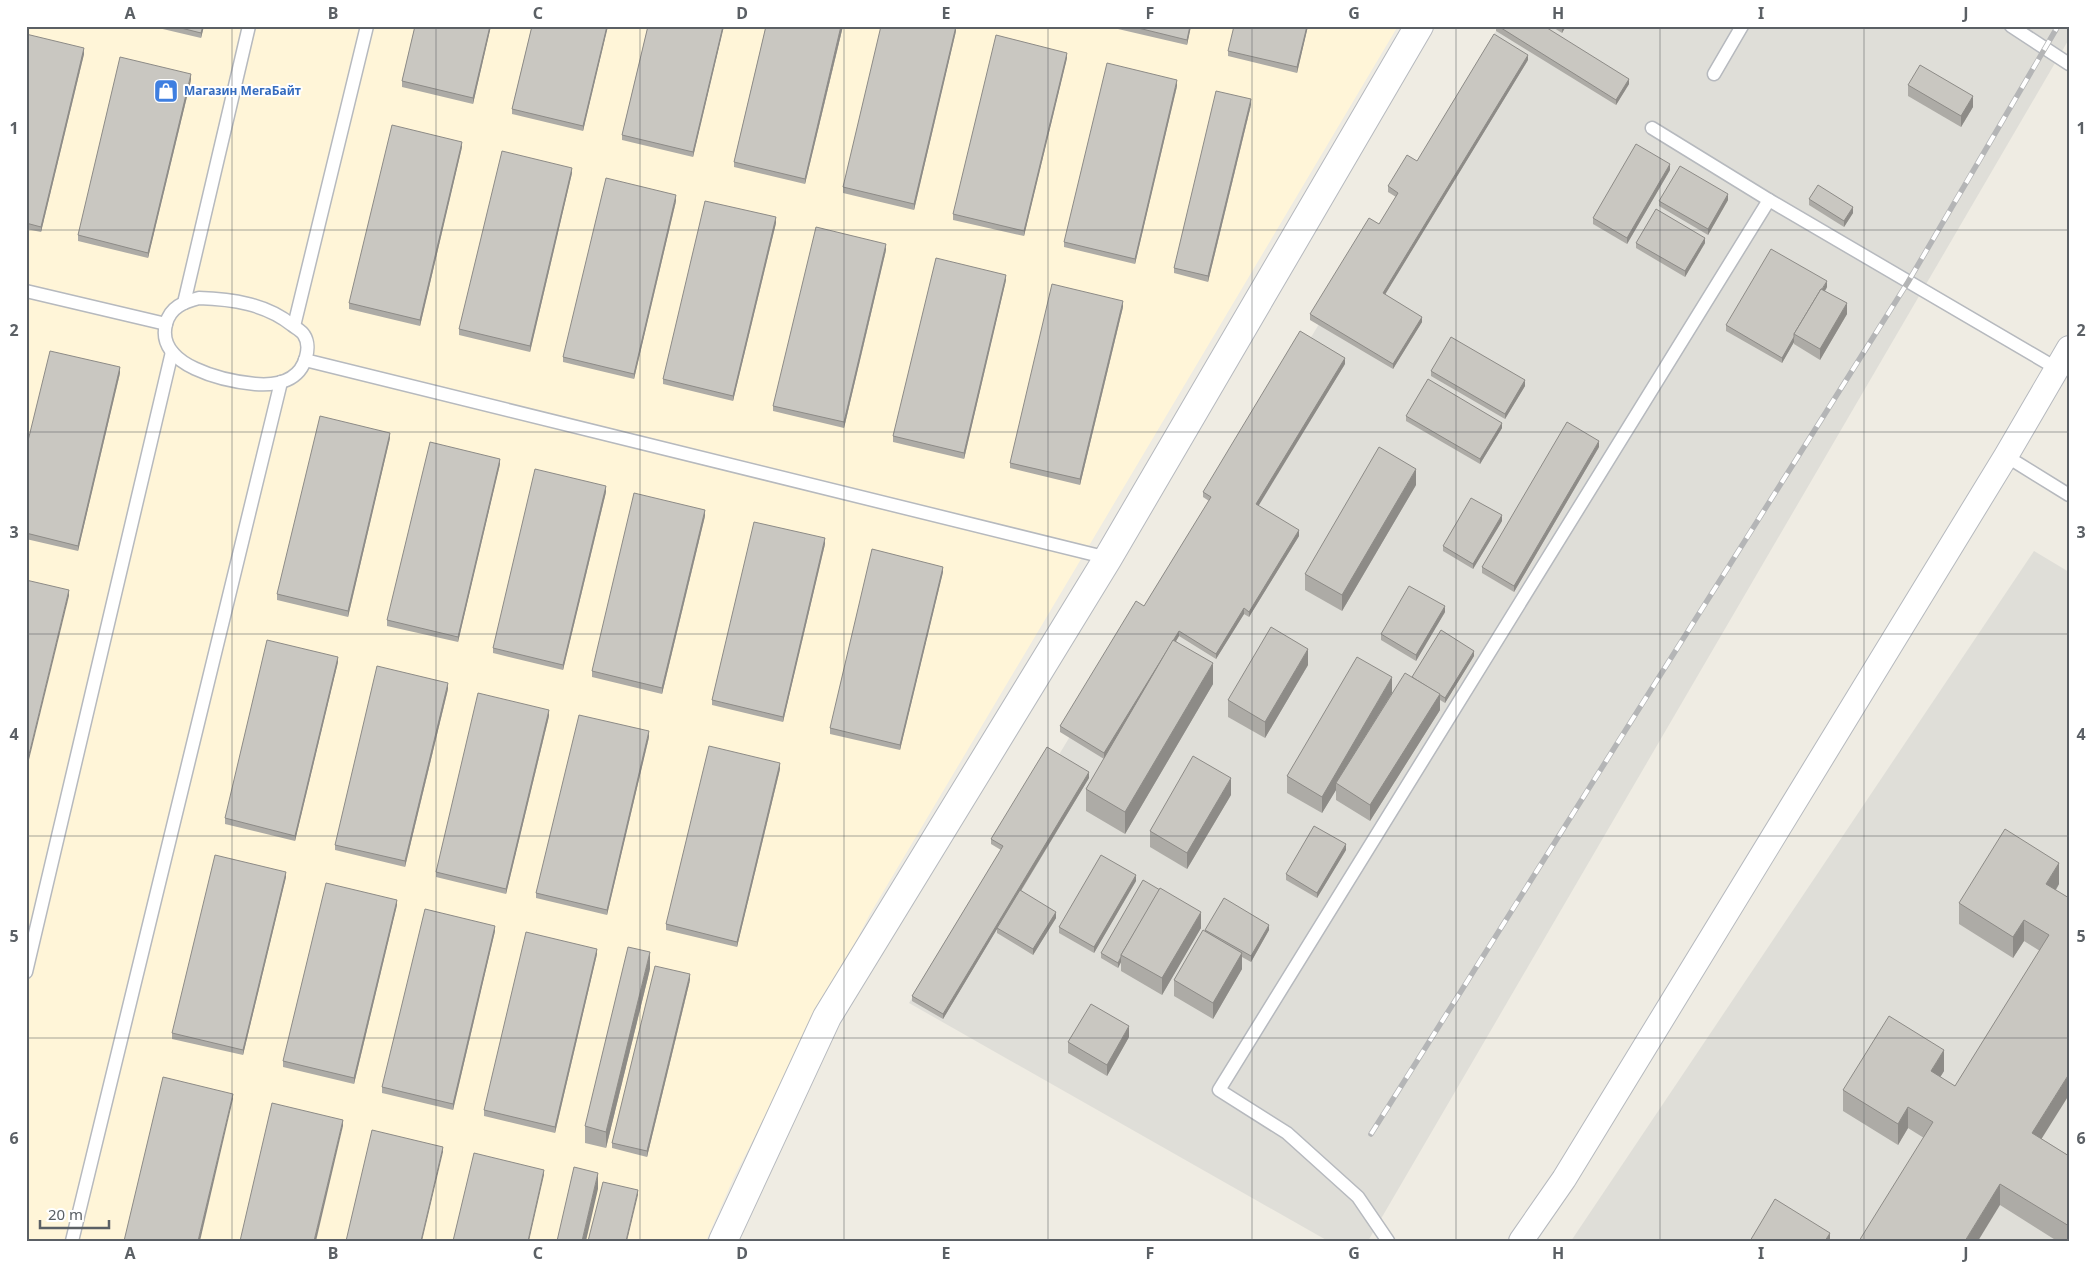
<svg xmlns="http://www.w3.org/2000/svg" width="2095" height="1267" viewBox="0 0 2095 1267" font-family="'Noto Sans',sans-serif">
  <style>
    .commercial { fill: #fff5d8 }
    .industrial { fill: #dfded8 }
    .lines { fill: none; stroke-linecap: round; stroke-linejoin: round }
    .service-casing { stroke: #b6b9be; stroke-width: 15 }
    .minor-casing { stroke: #b6b9be; stroke-width: 26 }
    .tertiary-casing { stroke: #b6b9be; stroke-width: 30 }
    .service { stroke: #fff; stroke-width: 12 }
    .minor { stroke: #fff; stroke-width: 24 }
    .tertiary { stroke: #fff; stroke-width: 28 }
    .rail-casing { stroke: #b4b5b6; stroke-width: 5.5 }
    .rail { stroke: #fff; stroke-width: 4; stroke-dasharray: 11; stroke-linecap: butt }
    .wall { fill: #adaba6 }
    .shaded-wall { fill: #8d8b87 }
    .building { fill: #c9c7c1; stroke: #8d8b87 }
    .grid { fill: none; stroke: #5b6065; stroke-width: 1; stroke-opacity: 0.55 }
    .labels { text-anchor: middle; stroke-width: 4; stroke-linejoin: round; paint-order: stroke }
    .shop-label { font-size: 12px; font-weight: bold; fill: #366cbe; stroke: #fff; text-anchor: start }
    .neatline { fill: none; stroke: #5b6065; stroke-width: 2 }
    .grid-label { font-size: 16px; text-anchor: middle; font-weight: bold; fill: #5b6065 }
  </style>
  <rect width="100%" height="100%" fill="#efece3"/>
  <!-- commercial -->
  <path class="commercial" d="M26,26H1398L870,914L734,1177L706,1241H26Z"/>
  <!-- industrial -->
  <g class="industrial">
    <path d="M1499,26H2069V39L1368,1241H1328L909,1003Z"/>
    <path d="M2034,551L2069,572V1241H1571Z"/>
  </g>
  <g class="lines">
    <defs>
      <g id="service">
        <path d="M2011,26L2069,64"/>
        <path d="M1714,74L1742,26"/>
        <path d="M1652,128L1769,200L2056,368"/>
        <path d="M26,291L166,324"/>
        <path d="M199,298C232,299 266,304 292,325C296,328 302,331 304,335C308,341 308,350 306,357C300,380 278,386 255,384C225,381 155,366 166,324C170,307 184,302 199,298Z"/>
        <path d="M184,303L249,26"/>
        <path d="M294,326L367,26"/>
        <path d="M305,360L1108,558"/>
        <path d="M2006,456L2069,495"/>
        <path d="M26,972L172,352"/>
        <path d="M72,1241L281,382"/>
        <path d="M1388,1241L1358,1197L1287,1133L1219,1090L1769,200"/>
      </g>
      <path id="minor" d="M1521,1241L1564,1179L2006,456L2069,348"/>
      <path id="tertiary" d="M723,1241L827,1017L1108,558L1419,26"/>
    </defs>
    <!-- service casing -->
    <use href="#service" class="service-casing"/>
    <!-- minor casing -->
    <use href="#minor" class="minor-casing"/>
    <!-- tertiary casing -->
    <use href="#tertiary" class="tertiary-casing"/>
    <!-- service -->
    <use href="#service" class="service"/>
    <!-- minor -->
    <use href="#minor" class="minor"/>
    <!-- tertiary -->
    <use href="#tertiary" class="tertiary"/>
    <defs>
      <path id="rail" d="M1371,1134L1908,282L2058,26"/>
    </defs>
    <!-- rail casing -->
    <use href="#rail" class="rail-casing"/>
    <!-- rail -->
    <use href="#rail" class="rail"/>
  </g>
  <!-- wall -->
  <g class="wall">
    <path d="M150,26H204L201,38Z"/>
    <path d="M415,26H491L473,104L402,87V81Z"/>
    <path d="M532,26H608L583,131L512,114V109Z"/>
    <path d="M648,26H724L693,157L622,140V135Z"/>
    <path d="M766,26H843L805,184L734,167V162Z"/>
    <path d="M1118,26H1191L1187,45L1118,29Z"/>
    <path d="M1308,26L1297,73L1228,56V51Z"/>
    <path d="M1496,26H1544L1629,84L1616,105L1496,31Z"/>
    <path d="M1551,26H1566L1562,33Z"/>
    <path d="M956,31L914,210L843,193V187Z"/>
    <path d="M26,34L84,54L41,232L26,229Z"/>
    <path d="M1067,58L1024,236L953,220V214Z"/>
    <path d="M1528,60L1385,294L1422,322L1393,369L1310,320V314L1379,224L1396,197L1388,192V186L1417,161Z"/>
    <path d="M191,80L148,258L78,241V235Z"/>
    <path d="M1908,85L1973,107L1961,127L1908,96Z"/>
    <path d="M1177,86L1135,264L1064,247V242Z"/>
    <path d="M1251,105L1208,282L1174,273V268Z"/>
    <path d="M462,147L420,326L349,309V303Z"/>
    <path d="M1670,170L1627,244L1593,224V218Z"/>
    <path d="M572,173L530,352L459,335V329Z"/>
    <path d="M1809,199L1853,213L1844,227L1809,205Z"/>
    <path d="M1728,200L1708,235L1659,206V201Z"/>
    <path d="M676,201L634,379L563,362V357Z"/>
    <path d="M776,223L733,401L663,384V379Z"/>
    <path d="M1636,243H1705L1685,277L1636,248Z"/>
    <path d="M886,250L844,428L773,411V406Z"/>
    <path d="M1006,280L964,459L893,442V436Z"/>
    <path d="M1827,287L1825,291L1847,314L1820,360L1794,344V342L1782,363L1726,331V325Z"/>
    <path d="M1123,307L1080,485L1010,468V463Z"/>
    <path d="M1345,364L1258,505L1299,536L1249,617L1244,614L1216,659L1179,636L1176,641L1213,684L1125,834L1086,811V789L1104,759L1060,732V726L1144,606L1209,501L1203,497V492Z"/>
    <path d="M1431,371L1525,386L1505,419L1431,376Z"/>
    <path d="M120,373L78,551L26,539V449Z"/>
    <path d="M1406,416L1502,428L1480,464L1406,421Z"/>
    <path d="M390,438L348,617L277,600V594Z"/>
    <path d="M1599,447L1514,592L1482,573V567Z"/>
    <path d="M500,464L458,642L387,626V620Z"/>
    <path d="M1416,485L1342,611L1305,590V574Z"/>
    <path d="M606,492L563,670L493,653V648Z"/>
    <path d="M705,516L662,694L592,677V671Z"/>
    <path d="M1502,521L1473,569L1443,551V546Z"/>
    <path d="M825,544L783,722L712,705V700Z"/>
    <path d="M943,572L900,750L830,734V728Z"/>
    <path d="M1445,612L1416,661L1381,640V634Z"/>
    <path d="M1474,656L1445,703L1440,700V710L1370,821L1336,800V790L1322,813L1287,793V776L1392,693L1412,677Z"/>
    <path d="M338,662L295,841L225,824V818Z"/>
    <path d="M1308,665L1265,738L1228,717V700Z"/>
    <path d="M448,689L405,867L335,850V845Z"/>
    <path d="M549,716L506,894L436,877V872Z"/>
    <path d="M649,737L607,915L536,898V893Z"/>
    <path d="M780,769L737,947L666,930V924Z"/>
    <path d="M1089,778L1021,891L1056,918L1033,955L997,933V929L943,1019L912,1001V996L1001,850L991,844V839Z"/>
    <path d="M1231,795L1187,869L1150,847V831Z"/>
    <path d="M1346,850L1317,898L1286,880V874Z"/>
    <path d="M286,877L243,1055L172,1039V1033Z"/>
    <path d="M1136,881L1094,953L1059,933V927Z"/>
    <path d="M2059,884L2056,890L2042,1139L2069,1156V1241H2057L2000,1205L1924,1138L1908,1128L1898,1145L1843,1111V1090L1944,1071L1940,1077L1955,1086L2040,951L2024,941L2013,958L1959,924V903Z"/>
    <path d="M397,905L354,1084L283,1067V1061Z"/>
    <path d="M1201,928L1162,995L1121,971V962L1118,968L1101,958V953Z"/>
    <path d="M1205,930H1269L1251,962L1242,957V969L1213,1019L1174,996V980L1205,931Z"/>
    <path d="M495,931L453,1110L382,1093V1087Z"/>
    <path d="M597,954L555,1133L484,1116V1110Z"/>
    <path d="M650,969L606,1148L585,1143V1126Z"/>
    <path d="M690,980L647,1157L612,1148V1143Z"/>
    <path d="M1129,1037L1107,1076L1068,1053V1042Z"/>
  </g>
  <!-- shaded-wall -->
  <g class="shaded-wall">
    <path d="M203,26H204L201,38V33Z"/>
    <path d="M490,26H491L473,104V98Z"/>
    <path d="M607,26H608L583,131V126Z"/>
    <path d="M723,26H724L693,157V152Z"/>
    <path d="M841,26H843L805,184V179Z"/>
    <path d="M956,26V31L914,210V204Z"/>
    <path d="M1190,26H1191L1187,45V40Z"/>
    <path d="M1307,26H1308L1297,73V67Z"/>
    <path d="M1563,26H1566L1562,33V28Z"/>
    <path d="M84,48V54L41,232V227Z"/>
    <path d="M1067,53V58L1024,236V231Z"/>
    <path d="M1528,55V60L1383,298V293Z"/>
    <path d="M191,74V80L148,258V253Z"/>
    <path d="M1629,79V84L1616,105V100Z"/>
    <path d="M1177,80V86L1135,264V259Z"/>
    <path d="M1973,96V107L1961,127V116Z"/>
    <path d="M1251,99V105L1208,282V276Z"/>
    <path d="M462,142V147L420,326V320Z"/>
    <path d="M1670,164V170L1627,244V238Z"/>
    <path d="M572,168V173L530,352V346Z"/>
    <path d="M1728,194V200L1708,235V229Z"/>
    <path d="M676,195V201L634,379V374Z"/>
    <path d="M1853,207V213L1844,227V221Z"/>
    <path d="M776,217V223L733,401V396Z"/>
    <path d="M1705,238V243L1685,277V271Z"/>
    <path d="M886,244V250L844,428V422Z"/>
    <path d="M1006,275V280L964,459V453Z"/>
    <path d="M1827,281V287L1798,336L1796,334Z"/>
    <path d="M1123,301V307L1080,485V479Z"/>
    <path d="M1847,303V314L1820,360V349Z"/>
    <path d="M1422,317V322L1393,369V364Z"/>
    <path d="M1794,337V342L1782,363V358Z"/>
    <path d="M1345,358V364L1256,510V504Z"/>
    <path d="M120,367V373L78,551V546Z"/>
    <path d="M1525,380V386L1505,419V414Z"/>
    <path d="M1502,423V428L1480,464V459Z"/>
    <path d="M390,433V438L348,617V611Z"/>
    <path d="M1599,441V447L1514,592V586Z"/>
    <path d="M500,459V464L458,642V637Z"/>
    <path d="M1416,469V485L1342,611V595Z"/>
    <path d="M606,486V492L563,670V665Z"/>
    <path d="M705,510V516L662,694V688Z"/>
    <path d="M1502,515V521L1473,569V564Z"/>
    <path d="M1299,530V536L1249,617V612Z"/>
    <path d="M825,538V544L783,722V717Z"/>
    <path d="M943,567V572L900,750V745Z"/>
    <path d="M69,590V596L26,772V767Z"/>
    <path d="M1445,606V612L1416,661V655Z"/>
    <path d="M1244,608V614L1216,659V654Z"/>
    <path d="M1179,631V636L1104,759V753Z"/>
    <path d="M1308,649V665L1265,738V722Z"/>
    <path d="M1474,651V656L1445,703V698Z"/>
    <path d="M338,657V662L295,841V836Z"/>
    <path d="M1213,663V684L1125,834V812Z"/>
    <path d="M1392,677V693L1336,783V790L1322,813V797Z"/>
    <path d="M448,683V689L405,867V861Z"/>
    <path d="M1440,694V710L1370,821V805Z"/>
    <path d="M549,710V716L506,894V889Z"/>
    <path d="M649,731V737L607,915V910Z"/>
    <path d="M780,763V769L737,947V942Z"/>
    <path d="M1089,772V778L998,928H997V929L943,1019V1014Z"/>
    <path d="M1231,778V795L1187,869V853Z"/>
    <path d="M1346,844V850L1317,898V893Z"/>
    <path d="M2059,863V884L2046,905V884Z"/>
    <path d="M286,872V877L243,1055V1050Z"/>
    <path d="M1136,875V881L1094,953V947Z"/>
    <path d="M397,900V905L354,1084V1078Z"/>
    <path d="M1056,912V918L1033,955V949Z"/>
    <path d="M1201,912V928L1162,995V978Z"/>
    <path d="M2024,920V941L2013,958V937Z"/>
    <path d="M1269,925V930L1251,962V956Z"/>
    <path d="M495,926V931L453,1110V1104Z"/>
    <path d="M597,949V954L555,1133V1127Z"/>
    <path d="M650,952V969L606,1148V1132Z"/>
    <path d="M1242,953V969L1213,1019V1003Z"/>
    <path d="M1121,957V962L1118,968V963Z"/>
    <path d="M690,974V980L647,1157V1151Z"/>
    <path d="M1129,1026V1037L1107,1076V1065Z"/>
    <path d="M1944,1050V1071L1931,1092V1071Z"/>
    <path d="M2069,1074V1095L2032,1154V1133Z"/>
    <path d="M233,1094V1099L200,1241H198Z"/>
    <path d="M1908,1107V1128L1898,1145V1124Z"/>
    <path d="M343,1120V1126L316,1241H314Z"/>
    <path d="M443,1147V1152L422,1241H421Z"/>
    <path d="M544,1170V1175L529,1241H528Z"/>
    <path d="M598,1173V1189L586,1241H582Z"/>
    <path d="M2000,1184V1205L1978,1241H1965Z"/>
    <path d="M638,1190V1195L627,1241H626Z"/>
    <path d="M1830,1233V1241H1825Z"/>
  </g>
  <!-- building -->
  <g class="building">
    <path d="M173,26H203L201,33Z"/>
    <path d="M415,26H490L473,98L402,81Z"/>
    <path d="M532,26H607L583,126L512,109Z"/>
    <path d="M648,26H723L693,152L622,135Z"/>
    <path d="M766,26H841L805,179L734,162Z"/>
    <path d="M881,26H956L914,204L843,187Z"/>
    <path d="M1130,26H1190L1187,40Z"/>
    <path d="M1234,26H1307L1297,67L1228,51Z"/>
    <path d="M1498,26H1544L1629,79L1616,100Z"/>
    <path d="M26,34L84,48L41,227L26,223Z"/>
    <path d="M1494,34L1528,55L1383,293L1422,317L1393,364L1310,314L1369,218L1379,224L1398,193L1388,186L1407,155L1417,161Z"/>
    <path d="M996,35L1067,53L1024,231L953,214Z"/>
    <path d="M120,57L191,74L148,253L78,235Z"/>
    <path d="M1107,63L1177,80L1135,259L1064,242Z"/>
    <path d="M1920,65L1973,96L1961,116L1908,85Z"/>
    <path d="M1216,91L1251,99L1208,276L1174,268Z"/>
    <path d="M392,125L462,142L420,320L349,303Z"/>
    <path d="M1636,144L1670,164L1627,238L1593,218Z"/>
    <path d="M502,151L572,168L530,346L459,329Z"/>
    <path d="M1680,166L1728,194L1708,229L1659,201Z"/>
    <path d="M606,178L676,195L634,374L563,357Z"/>
    <path d="M1818,185L1853,207L1844,221L1809,199Z"/>
    <path d="M705,201L776,217L733,396L663,379Z"/>
    <path d="M1656,209L1705,238L1685,271L1636,243Z"/>
    <path d="M816,227L886,244L844,422L773,406Z"/>
    <path d="M1771,249L1827,281L1822,289H1821L1794,334V337L1782,358L1726,325Z"/>
    <path d="M936,258L1006,275L964,453L893,436Z"/>
    <path d="M1052,284L1123,301L1080,479L1010,463Z"/>
    <path d="M1821,289L1847,303L1820,349L1794,334Z"/>
    <path d="M1300,331L1345,358L1256,504L1299,530L1249,612L1244,608L1216,654L1179,631L1104,753L1060,726L1136,601L1144,606L1211,497L1203,492Z"/>
    <path d="M1451,337L1525,380L1505,414L1431,371Z"/>
    <path d="M50,351L120,367L78,546L26,533V449Z"/>
    <path d="M1428,379L1502,423L1480,459L1406,416Z"/>
    <path d="M320,416L390,433L348,611L277,594Z"/>
    <path d="M1567,422L1599,441L1514,586L1482,567Z"/>
    <path d="M430,442L500,459L458,637L387,620Z"/>
    <path d="M1379,447L1416,469L1342,595L1305,574Z"/>
    <path d="M535,469L606,486L563,665L493,648Z"/>
    <path d="M634,493L705,510L662,688L592,671Z"/>
    <path d="M1471,498L1502,515L1473,564L1443,546Z"/>
    <path d="M754,522L825,538L783,717L712,700Z"/>
    <path d="M872,549L943,567L900,745L830,728Z"/>
    <path d="M26,580L69,590L26,767Z"/>
    <path d="M1409,586L1445,606L1416,655L1381,634Z"/>
    <path d="M1271,627L1308,649L1265,722L1228,700Z"/>
    <path d="M1441,630L1474,651L1445,698L1412,677Z"/>
    <path d="M267,640L338,657L295,836L225,818Z"/>
    <path d="M1173,640L1213,663L1125,812L1086,789Z"/>
    <path d="M1357,657L1392,677L1322,797L1287,776Z"/>
    <path d="M377,666L448,683L405,861L335,845Z"/>
    <path d="M1405,673L1440,694L1370,805L1336,783Z"/>
    <path d="M478,693L549,710L506,889L436,872Z"/>
    <path d="M579,715L649,731L607,910L536,893Z"/>
    <path d="M709,746L780,763L737,942L666,924Z"/>
    <path d="M1047,747L1089,772L943,1014L912,996L1003,846L991,839Z"/>
    <path d="M1193,756L1231,778L1187,853L1150,831Z"/>
    <path d="M1314,826L1346,844L1317,893L1286,874Z"/>
    <path d="M2005,829L2059,863L2046,884L2069,898V1074L2032,1133L2069,1156V1226L2000,1184L1965,1241H1859L1933,1122L1908,1107L1898,1124L1843,1090L1889,1016L1944,1050L1931,1071L1955,1086L2049,935L2024,920L2013,937L1959,903Z"/>
    <path d="M215,855L286,872L243,1050L172,1033Z"/>
    <path d="M1101,855L1136,875L1094,947L1059,927Z"/>
    <path d="M1143,880L1160,890L1121,955V957L1118,963L1101,953Z"/>
    <path d="M326,883L397,900L354,1078L283,1061Z"/>
    <path d="M1160,888L1201,912L1162,978L1121,955Z"/>
    <path d="M1020,890L1056,912L1033,949L997,928Z"/>
    <path d="M1224,898L1269,925L1251,956L1205,930Z"/>
    <path d="M425,909L495,926L453,1104L382,1087Z"/>
    <path d="M1203,930L1242,953L1213,1003L1174,980Z"/>
    <path d="M526,932L597,949L555,1127L484,1110Z"/>
    <path d="M628,947L650,952L606,1132L585,1126Z"/>
    <path d="M655,966L690,974L647,1151L612,1143Z"/>
    <path d="M1091,1004L1129,1026L1107,1065L1068,1042Z"/>
    <path d="M163,1077L233,1094L198,1241H124Z"/>
    <path d="M272,1103L343,1120L314,1241H240Z"/>
    <path d="M372,1130L443,1147L421,1241H346Z"/>
    <path d="M474,1153L544,1170L528,1241H453Z"/>
    <path d="M574,1167L598,1173L582,1241H557Z"/>
    <path d="M603,1182L638,1190L626,1241H588Z"/>
    <path d="M1775,1199L1830,1233L1825,1241H1750Z"/>
  </g>
  <!-- grid -->
  <path class="grid" d="M232,26V1241M436,26V1241M640,26V1241M844,26V1241M1048,26V1241M1252,26V1241M1456,26V1241M1660,26V1241M1864,26V1241M26,230H2069M26,432H2069M26,634H2069M26,836H2069M26,1038H2069"/>
  <!-- icons -->
  <defs>
    <symbol id="shop-square" viewBox="-11 -11 22 22"><rect x="-9" y="-9" width="18" height="18" rx="4" fill="#3f7fe0" stroke="#fff"/><path d="M-5-2.5h2.3a2.7 3.5 0 0 1 5.4 0H5L5.5 6h-11ZM-1.5-2.5h3a1.5 2.3 0 0 0-3 0Z" fill="#fff"/></symbol>
  </defs>
  <g fill-rule="evenodd">
    <use href="#shop-square" x="152" y="77" width="28" height="28"/>
  </g>
  <g class="labels">
    <!-- shop labels -->
    <g class="shop-label">
      <text x="184" y="95">Магазин МегаБайт</text>
    </g>
  </g>
  <!-- border -->
  <rect width="2095" height="1267" fill="none" stroke="#ffffff" stroke-width="55"/>
  <!-- scale -->
  <path d="M40 1220v8h69v-8" fill="none" stroke="#5b6065" stroke-width="2.5"/>
  <text x="48" y="1220" font-size="15" fill="#5b6065" stroke="#ffffff" stroke-width="4" paint-order="stroke">20 m</text>
  <rect x="28" y="28" width="2040" height="1212" class="neatline"/>
  <g class="grid-label">
    <text x="130" y="19">A</text>
    <text x="333" y="19">B</text>
    <text x="538" y="19">C</text>
    <text x="742" y="19">D</text>
    <text x="946" y="19">E</text>
    <text x="1150" y="19">F</text>
    <text x="1354" y="19">G</text>
    <text x="1558" y="19">H</text>
    <text x="1761" y="19">I</text>
    <text x="1966" y="19">J</text>
    <text x="14" y="134">1</text>
    <text x="2081" y="134">1</text>
    <text x="14" y="336">2</text>
    <text x="2081" y="336">2</text>
    <text x="14" y="538">3</text>
    <text x="2081" y="538">3</text>
    <text x="14" y="740">4</text>
    <text x="2081" y="740">4</text>
    <text x="14" y="942">5</text>
    <text x="2081" y="942">5</text>
    <text x="14" y="1144">6</text>
    <text x="2081" y="1144">6</text>
    <text x="130" y="1259">A</text>
    <text x="333" y="1259">B</text>
    <text x="538" y="1259">C</text>
    <text x="742" y="1259">D</text>
    <text x="946" y="1259">E</text>
    <text x="1150" y="1259">F</text>
    <text x="1354" y="1259">G</text>
    <text x="1558" y="1259">H</text>
    <text x="1761" y="1259">I</text>
    <text x="1966" y="1259">J</text>
  </g>
</svg>
